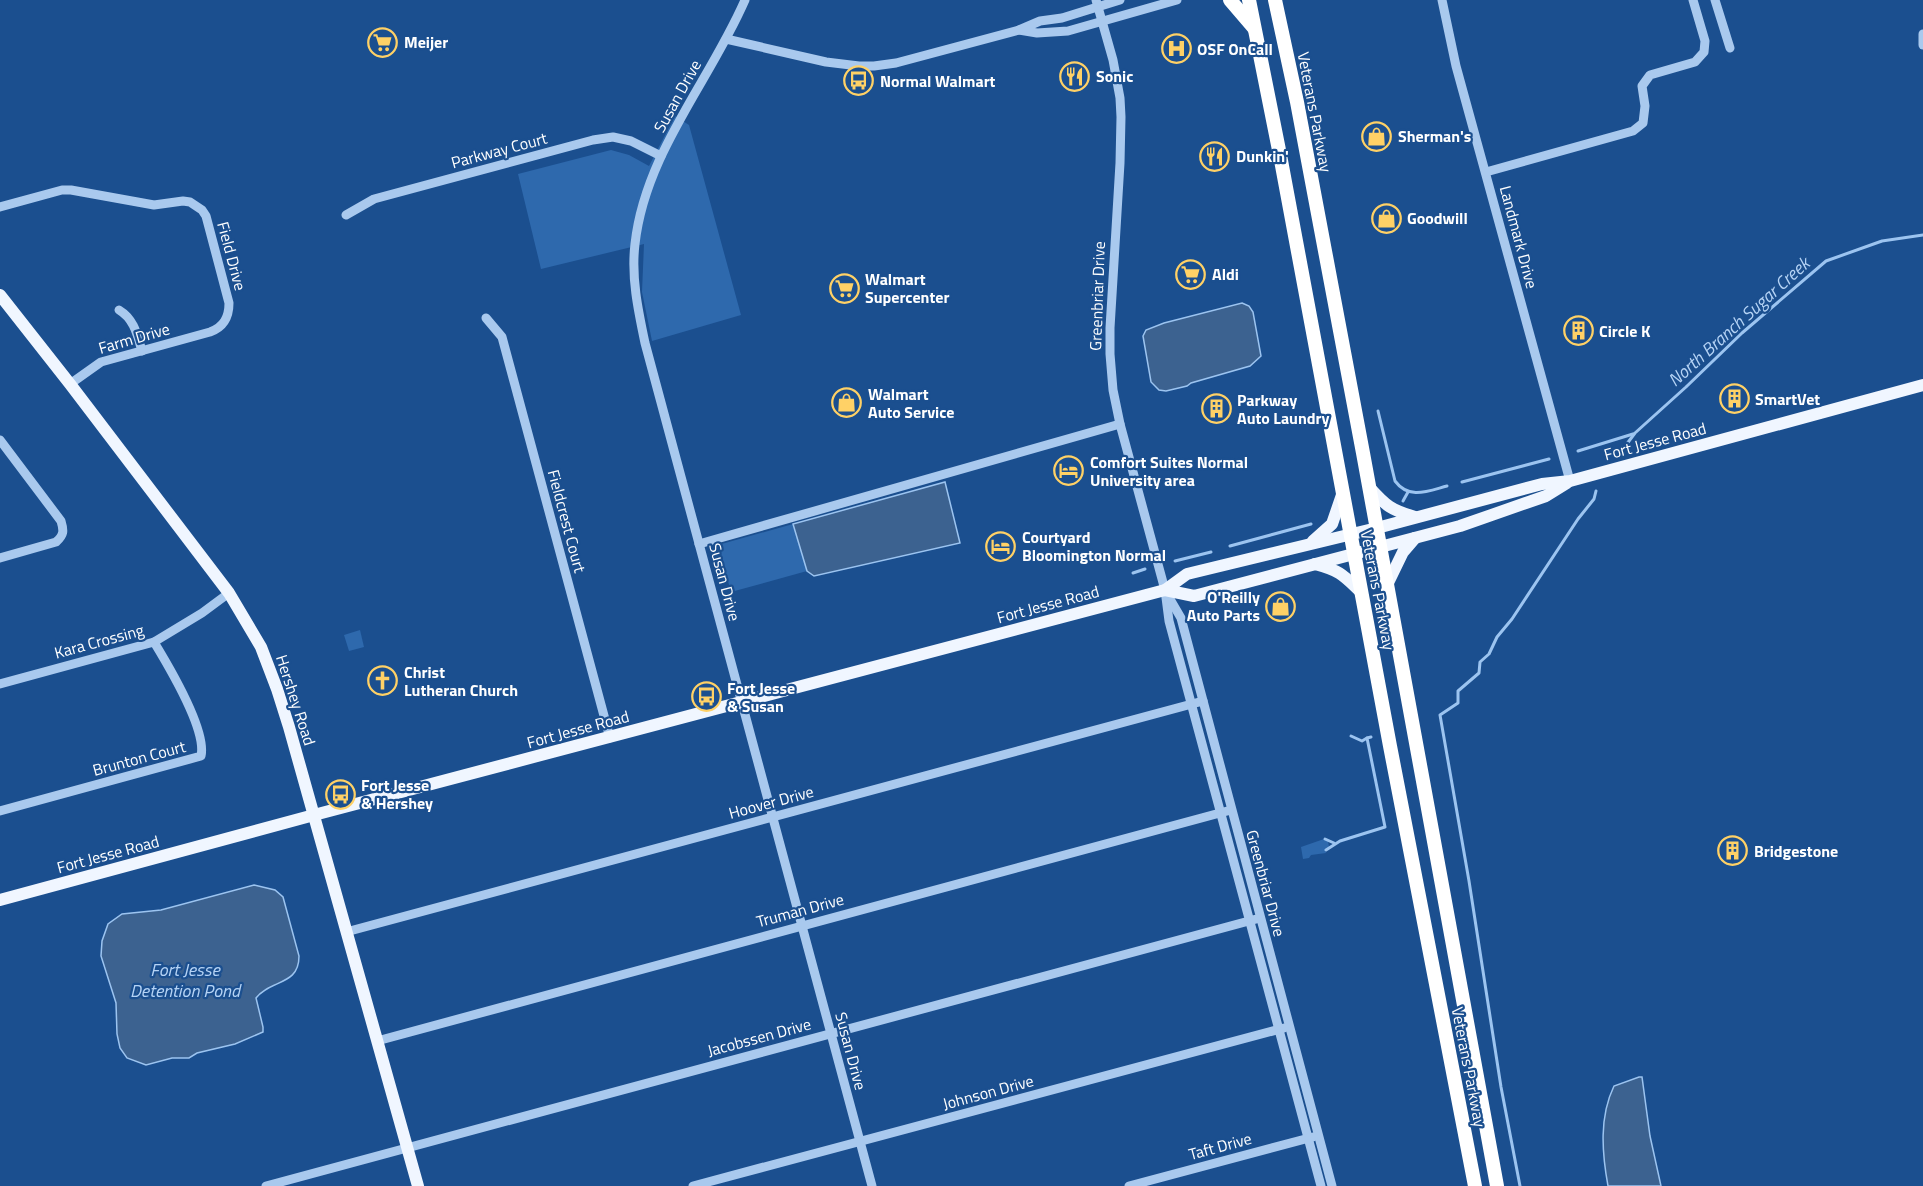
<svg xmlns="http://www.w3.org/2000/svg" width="1923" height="1186" viewBox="0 0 1923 1186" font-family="'Titillium Web',sans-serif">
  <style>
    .green { fill: #2e69ad }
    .water { fill: #3c6290; stroke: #9cc4f0; stroke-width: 1.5 }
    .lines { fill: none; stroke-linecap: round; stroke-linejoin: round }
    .stream { stroke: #9cc4f0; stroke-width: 3 }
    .minor { stroke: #a9c9ee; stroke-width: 9 }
    .major { stroke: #f0f6ff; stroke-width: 12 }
    .highway { stroke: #fff; stroke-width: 14 }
    .labels { text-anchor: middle; stroke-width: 4.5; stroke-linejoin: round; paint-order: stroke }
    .poi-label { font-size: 16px; font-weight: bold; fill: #fff; stroke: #1b4f8f; text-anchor: start }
    .street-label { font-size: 16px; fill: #fff; stroke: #1b4f8f }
    .water-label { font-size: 18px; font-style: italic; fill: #b5d3f5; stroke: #1b4f8f }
  </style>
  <rect width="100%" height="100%" fill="#1b4f8f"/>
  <!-- green -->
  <g class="green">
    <path d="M675,116L689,125L741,315L652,341L642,292L644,244L541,269L518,174L611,150L629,155L649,166Z"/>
    <path d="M793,524L807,571L731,592L718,545Z"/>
    <path d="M360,630L364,647L349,651L344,635Z"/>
    <path d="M1324,839L1328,841L1329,847L1325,850L1326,853L1311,855L1309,858L1303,859L1301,847Z"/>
  </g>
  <!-- water -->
  <g class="water">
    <path d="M1242,303L1249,306L1253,312L1261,356L1250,366L1191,383L1187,386L1166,391L1159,390L1151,382L1143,336L1146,330L1164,323Z"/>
    <path d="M945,482L960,543L814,576L807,571L793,524Z"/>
    <path d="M254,885L275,890L283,897L299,956C299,986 271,979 256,998L263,1027V1032L235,1044L197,1053L189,1058H172L146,1065L127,1058L120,1048L117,1034L116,1003L101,956L102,941L108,924L122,914L161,910Z"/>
    <path d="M1639,1077H1642L1650,1136L1661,1186H1608C1602,1153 1599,1117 1614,1086Z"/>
  </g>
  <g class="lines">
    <!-- stream -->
    <g class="stream">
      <path d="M1378,411L1395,481C1409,500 1428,491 1447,486"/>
      <path d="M1623,449L1635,433L1686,387L1742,333L1826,261L1882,241L1923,235"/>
      <path d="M1578,451L1633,434"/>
      <path d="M1462,482L1549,459"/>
      <path d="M1403,501L1408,492"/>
      <path d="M1230,546L1311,524"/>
      <path d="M1175,561L1211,552"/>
      <path d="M1133,573L1145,569"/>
      <path d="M1351,736L1362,741L1367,738"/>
      <path d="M1325,839L1334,843"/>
      <path d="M1326,850L1340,841L1385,827L1367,738L1371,737"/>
      <path d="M1520,1186L1501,1087L1469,881L1440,715L1458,703V691L1479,673L1480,662L1489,654L1497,637L1512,619L1578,519L1594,499L1596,491"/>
    </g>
    <!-- minor -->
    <g class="minor">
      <path d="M745,0C710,81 645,153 635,244C631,277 638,310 645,343L872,1186"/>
      <path d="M1096,0L1113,60L1120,98L1121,117L1120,163L1110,328V354L1113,390L1120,424L1165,590L1169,621L1321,1186"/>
      <path d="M1442,0L1456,66L1570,481"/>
      <path d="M1715,0L1730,48"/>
      <path d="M1019,30L1037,33L1068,31L1177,0"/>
      <path d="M1923,34V45"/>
      <path d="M726,39L826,62L859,66H874L896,63L1019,30L1040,21L1062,18L1120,0"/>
      <path d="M1486,172L1633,131L1643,123L1645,106L1642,86L1650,75L1695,62L1704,52L1705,41L1693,0"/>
      <path d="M0,207L62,190H71L154,205L183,201L190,202L202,210L206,216L229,303C229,317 224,327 210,332L101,362L70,384"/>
      <path d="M346,215L374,199L593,140L613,137L631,141L661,156"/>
      <path d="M119,310C134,319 137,334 142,351"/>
      <path d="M486,318L502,337L610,738"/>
      <path d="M0,440L61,521C64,531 64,535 56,542L0,558"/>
      <path d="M699,544L1120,424"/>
      <path d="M1167,594L1181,618L1332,1186"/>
      <path d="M0,684L154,642L202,613L229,593"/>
      <path d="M0,811L201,756C207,730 168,665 154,642"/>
      <path d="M346,932L1203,701"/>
      <path d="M377,1041L1231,810"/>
      <path d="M266,1186L1260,918"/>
      <path d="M693,1186L1284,1028"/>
      <path d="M1129,1186L1313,1137"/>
    </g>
    <!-- major -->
    <g class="major">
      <path d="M0,295L70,384L229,593L261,647L277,689L289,727L418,1186"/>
      <path d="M1369,487C1386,506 1391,510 1415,517"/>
      <path d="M1313,541L1332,524L1343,492"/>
      <path d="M1315,564C1341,571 1343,575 1362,593"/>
      <path d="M1387,585L1403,552L1415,538"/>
      <path d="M1165,590L1194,596L1460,526L1546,496L1567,483"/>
      <path d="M0,900L314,815L1165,590L1187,574L1377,528L1542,484L1570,481L1923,385"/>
    </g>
    <!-- highway -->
    <g class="highway">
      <path d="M1230,0L1254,28"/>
      <path d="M1249,0L1280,155L1390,746L1475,1186"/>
      <path d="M1275,0L1297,102L1363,453L1497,1186"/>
    </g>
  </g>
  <!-- icons -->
  <defs>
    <symbol id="supermarket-ring" viewBox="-11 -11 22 22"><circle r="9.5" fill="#1b4f8f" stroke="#ffd166" stroke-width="1.5"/><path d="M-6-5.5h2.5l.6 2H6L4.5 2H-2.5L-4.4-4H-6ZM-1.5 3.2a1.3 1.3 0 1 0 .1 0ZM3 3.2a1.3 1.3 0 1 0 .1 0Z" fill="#ffd166"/></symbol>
    <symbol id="hospital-ring" viewBox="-11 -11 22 22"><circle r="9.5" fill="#1b4f8f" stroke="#ffd166" stroke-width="1.5"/><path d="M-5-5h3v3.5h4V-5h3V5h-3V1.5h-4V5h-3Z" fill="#ffd166"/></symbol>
    <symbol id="restaurant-ring" viewBox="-11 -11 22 22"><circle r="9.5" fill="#1b4f8f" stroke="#ffd166" stroke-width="1.5"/><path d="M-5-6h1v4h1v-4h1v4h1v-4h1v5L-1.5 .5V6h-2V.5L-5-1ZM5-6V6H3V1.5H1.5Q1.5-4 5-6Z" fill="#ffd166"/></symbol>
    <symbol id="bus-ring" viewBox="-11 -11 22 22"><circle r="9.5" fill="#1b4f8f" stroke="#ffd166" stroke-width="1.5"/><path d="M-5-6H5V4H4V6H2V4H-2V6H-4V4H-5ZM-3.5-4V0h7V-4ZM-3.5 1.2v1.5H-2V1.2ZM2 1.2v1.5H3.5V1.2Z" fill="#ffd166"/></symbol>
    <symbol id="shop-ring" viewBox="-11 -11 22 22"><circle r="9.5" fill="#1b4f8f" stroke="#ffd166" stroke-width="1.5"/><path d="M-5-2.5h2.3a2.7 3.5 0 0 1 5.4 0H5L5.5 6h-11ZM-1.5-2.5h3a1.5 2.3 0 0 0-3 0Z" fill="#ffd166"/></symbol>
    <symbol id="building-ring" viewBox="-11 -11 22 22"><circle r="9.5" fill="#1b4f8f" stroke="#ffd166" stroke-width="1.5"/><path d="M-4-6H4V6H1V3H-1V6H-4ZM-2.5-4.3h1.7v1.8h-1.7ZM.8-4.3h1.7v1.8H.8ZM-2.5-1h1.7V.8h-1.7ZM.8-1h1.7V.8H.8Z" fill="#ffd166"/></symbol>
    <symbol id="hotel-ring" viewBox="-11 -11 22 22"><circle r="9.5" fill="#1b4f8f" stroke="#ffd166" stroke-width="1.5"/><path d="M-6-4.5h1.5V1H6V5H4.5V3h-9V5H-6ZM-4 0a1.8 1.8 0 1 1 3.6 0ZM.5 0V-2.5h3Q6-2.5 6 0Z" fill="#ffd166"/></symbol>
    <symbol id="church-ring" viewBox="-11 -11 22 22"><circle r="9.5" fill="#1b4f8f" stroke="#ffd166" stroke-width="1.5"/><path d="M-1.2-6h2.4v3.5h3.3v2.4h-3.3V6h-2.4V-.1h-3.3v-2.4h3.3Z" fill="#ffd166"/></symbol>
  </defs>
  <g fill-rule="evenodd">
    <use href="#supermarket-ring" x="366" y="26" width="33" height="33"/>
    <use href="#hospital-ring" x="1160" y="32" width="33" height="33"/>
    <use href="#restaurant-ring" x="1058" y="60" width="33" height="33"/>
    <use href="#bus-ring" x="842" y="64" width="33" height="33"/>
    <use href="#shop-ring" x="1360" y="120" width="33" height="33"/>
    <use href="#restaurant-ring" x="1198" y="140" width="33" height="33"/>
    <use href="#shop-ring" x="1370" y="202" width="33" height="33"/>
    <use href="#supermarket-ring" x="1174" y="258" width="33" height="33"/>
    <use href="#supermarket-ring" x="828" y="272" width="33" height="33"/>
    <use href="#building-ring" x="1562" y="314" width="33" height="33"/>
    <use href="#building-ring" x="1718" y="382" width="33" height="33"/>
    <use href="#shop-ring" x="830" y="386" width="33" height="33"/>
    <use href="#building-ring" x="1200" y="392" width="33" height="33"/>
    <use href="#hotel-ring" x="1052" y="454" width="33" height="33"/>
    <use href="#hotel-ring" x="984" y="530" width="33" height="33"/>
    <use href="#shop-ring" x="1264" y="590" width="33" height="33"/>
    <use href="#church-ring" x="366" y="664" width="33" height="33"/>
    <use href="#bus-ring" x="690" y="680" width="33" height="33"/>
    <use href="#bus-ring" x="324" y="778" width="33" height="33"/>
    <use href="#building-ring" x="1716" y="834" width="33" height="33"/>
  </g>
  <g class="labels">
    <!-- poi labels -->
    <g class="poi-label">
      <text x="404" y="48">Meijer</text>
      <text x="1197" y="55">OSF OnCall</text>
      <text x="1096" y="82">Sonic</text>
      <text x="880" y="87">Normal Walmart</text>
      <text x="1398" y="142">Sherman's</text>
      <text x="1236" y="162">Dunkin'</text>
      <text x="1407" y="224">Goodwill</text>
      <text x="1212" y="280">Aldi</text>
      <text x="865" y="285">Walmart<tspan x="865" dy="18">Supercenter</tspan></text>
      <text x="1599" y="337">Circle K</text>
      <text x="868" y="400">Walmart<tspan x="868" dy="18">Auto Service</tspan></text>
      <text x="1755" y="405">SmartVet</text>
      <text x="1237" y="406">Parkway<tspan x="1237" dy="18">Auto Laundry</tspan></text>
      <text x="1090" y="468">Comfort Suites Normal<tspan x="1090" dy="18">University area</tspan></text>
      <text x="1022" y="543">Courtyard<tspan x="1022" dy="18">Bloomington Normal</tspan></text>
      <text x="1260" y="603" text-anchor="end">O'Reilly<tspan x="1260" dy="18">Auto Parts</tspan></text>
      <text x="404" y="678">Christ<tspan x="404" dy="18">Lutheran Church</tspan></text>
      <text x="727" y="694">Fort Jesse<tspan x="727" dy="18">&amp; Susan</tspan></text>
      <text x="361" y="791">Fort Jesse<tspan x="361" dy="18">&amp; Hershey</tspan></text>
      <text x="1754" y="857">Bridgestone</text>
    </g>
    <!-- street labels -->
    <g class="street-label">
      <text transform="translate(677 96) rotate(-61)" y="6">Susan Drive</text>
      <text transform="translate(1315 112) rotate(79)" y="6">Veterans Parkway</text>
      <text transform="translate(499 150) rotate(-15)" y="6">Parkway Court</text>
      <text transform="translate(1519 237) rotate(75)" y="6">Landmark Drive</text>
      <text transform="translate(232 256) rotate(75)" y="6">Field Drive</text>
      <text transform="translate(1097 296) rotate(-88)" y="6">Greenbriar Drive</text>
      <text transform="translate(134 338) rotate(-16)" y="6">Farm Drive</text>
      <text transform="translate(1655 441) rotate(-15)" y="6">Fort Jesse Road</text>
      <text transform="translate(567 521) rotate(75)" y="6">Fieldcrest Court</text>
      <text transform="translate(725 582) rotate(75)" y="6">Susan Drive</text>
      <text transform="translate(1378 590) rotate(79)" y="6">Veterans Parkway</text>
      <text transform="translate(1048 604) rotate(-15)" y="6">Fort Jesse Road</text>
      <text transform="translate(99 641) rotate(-15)" y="6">Kara Crossing</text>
      <text transform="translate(296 700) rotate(72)" y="6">Hershey Road</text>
      <text transform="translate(578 729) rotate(-15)" y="6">Fort Jesse Road</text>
      <text transform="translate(139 758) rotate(-15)" y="6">Brunton Court</text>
      <text transform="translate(771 802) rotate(-15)" y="6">Hoover Drive</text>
      <text transform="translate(108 854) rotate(-15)" y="6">Fort Jesse Road</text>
      <text transform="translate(1266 883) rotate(75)" y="6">Greenbriar Drive</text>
      <text transform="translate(800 910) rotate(-15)" y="6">Truman Drive</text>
      <text transform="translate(759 1037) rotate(-15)" y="6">Jacobssen Drive</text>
      <text transform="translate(851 1051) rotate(75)" y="6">Susan Drive</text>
      <text transform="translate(1469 1067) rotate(79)" y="6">Veterans Parkway</text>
      <text transform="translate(988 1092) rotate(-15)" y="6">Johnson Drive</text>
      <text transform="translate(1220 1146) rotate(-15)" y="6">Taft Drive</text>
    </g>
    <!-- water labels -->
    <g class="water-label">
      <text transform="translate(1739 322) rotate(-42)" y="6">North Branch Sugar Creek</text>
      <text x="185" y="976">Fort Jesse<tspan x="185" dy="21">Detention Pond</tspan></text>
    </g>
  </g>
</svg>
